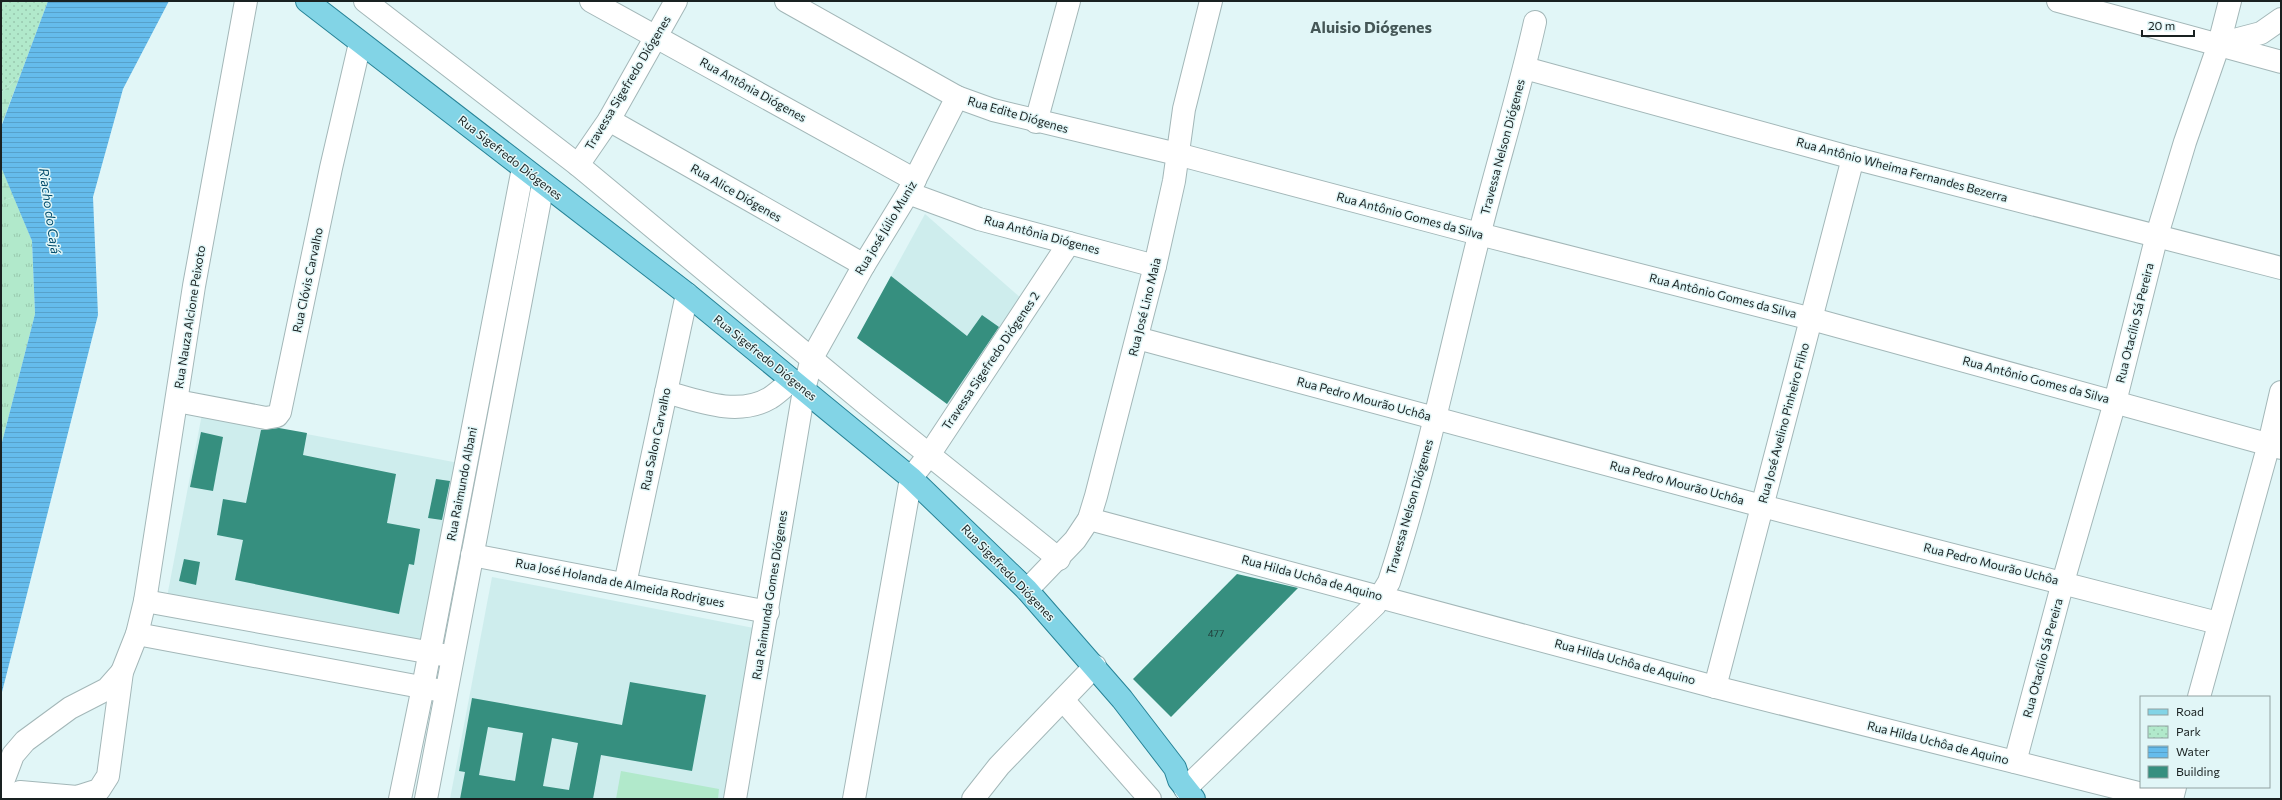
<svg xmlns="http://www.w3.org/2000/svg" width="2282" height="800" viewBox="0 0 2282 800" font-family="Commissioner,sans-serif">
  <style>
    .built { fill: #ceeded }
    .grass { fill: url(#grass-tufts) }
    .wetland { fill: url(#wetland-marsh) }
    .park { fill: url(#park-dots) }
    .garden { fill: #b1e9cb }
    .water { fill: url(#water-rules) }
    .building { fill: #368f7f; fill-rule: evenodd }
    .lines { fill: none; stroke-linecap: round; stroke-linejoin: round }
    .minor-casing { stroke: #a3b7b8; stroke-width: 24 }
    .major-casing { stroke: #278397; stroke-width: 24 }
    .minor { stroke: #fff; stroke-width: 22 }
    .major { stroke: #82d4e6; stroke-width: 22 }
    .labels { text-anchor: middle; stroke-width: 3; stroke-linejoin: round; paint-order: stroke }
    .number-label { font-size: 10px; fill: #203c38 }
    .street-label { font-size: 12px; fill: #192121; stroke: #e1f6f7 }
    .water-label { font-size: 13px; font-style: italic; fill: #004c6c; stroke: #e1f6f7 }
    .district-label { font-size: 16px; font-weight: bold; fill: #455757; stroke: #e1f6f7 }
  </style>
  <defs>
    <pattern id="grass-tufts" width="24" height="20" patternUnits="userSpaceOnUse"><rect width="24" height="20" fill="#b1e9cb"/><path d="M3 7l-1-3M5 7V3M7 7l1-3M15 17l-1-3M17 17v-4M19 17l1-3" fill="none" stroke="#98c8ae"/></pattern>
    <pattern id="wetland-marsh" width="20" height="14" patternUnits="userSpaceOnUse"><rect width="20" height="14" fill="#b1e9cb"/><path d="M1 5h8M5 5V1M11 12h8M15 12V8" fill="none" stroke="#98c8ae"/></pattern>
    <pattern id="park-dots" width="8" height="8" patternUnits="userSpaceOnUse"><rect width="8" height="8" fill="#b1e9cb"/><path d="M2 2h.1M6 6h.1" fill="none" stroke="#98c8ae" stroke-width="1.8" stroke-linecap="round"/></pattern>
    <pattern id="water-rules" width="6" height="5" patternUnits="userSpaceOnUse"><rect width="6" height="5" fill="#65bcec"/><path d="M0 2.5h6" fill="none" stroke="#57a1ca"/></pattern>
  </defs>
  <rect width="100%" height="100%" fill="#e1f6f7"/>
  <!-- built -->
  <g class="built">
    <path d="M925,214L1021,298L955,410L857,338Z"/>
    <path d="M202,414L464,464L427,638L416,645L167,597Z"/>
    <path d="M492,577L764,630L732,799H450Z"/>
  </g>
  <!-- grass -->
  <path class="grass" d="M14,197L32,241L35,314L1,446V201Z"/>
  <!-- wetland -->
  <g class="wetland">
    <path d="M20,76L1,126V93Z"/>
    <path d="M1,167L14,197L1,201Z"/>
  </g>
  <!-- park -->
  <path class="park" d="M1,1H48L20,76L1,93Z"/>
  <!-- garden -->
  <path class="garden" d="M621,771L719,789L718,799H616Z"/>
  <!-- water -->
  <path class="water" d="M48,1H169L123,89L93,197L98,315L1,696V446L35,314L32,241L1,167V127Z"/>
  <!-- building -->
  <g class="building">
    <path d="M891,276L967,336L982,315L999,327L947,404L857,338Z"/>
    <path d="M279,428L307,433L303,455L396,474L387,523L420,529L414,565L409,564L399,614L235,580L243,540L217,535L223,499L246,503L261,430Z"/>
    <path d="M201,432L223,437L213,491L190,487Z"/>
    <path d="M436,479L450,481L442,520L428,518Z"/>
    <path d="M184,559L200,562L196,585L179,581Z"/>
    <path d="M1237,574L1298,588L1171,717L1133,679Z"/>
    <path d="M630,682L706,695L692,771L601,755L593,799H460L465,772L459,771L472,698L622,725ZM488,727L523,733L515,781L479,775ZM552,738L578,743L569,790L543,786Z"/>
  </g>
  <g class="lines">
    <defs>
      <g id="minor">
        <path d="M365,1L578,165L866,404L1059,559"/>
        <path d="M591,1L915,180"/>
        <path d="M786,1L957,97L993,110L1177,154L1479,234L1812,319L2281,448"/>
        <path d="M2058,1L2281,62"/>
        <path d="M2219,44L2261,33L2281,19"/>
        <path d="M1525,68L1853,158L2281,268"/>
        <path d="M609,120L864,265"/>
        <path d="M1036,122L1069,1"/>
        <path d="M578,165L609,120L676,1"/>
        <path d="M908,193L979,219L1155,266"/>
        <path d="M1137,338L1762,506L2218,623"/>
        <path d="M666,392C698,401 738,417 770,398C778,393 785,386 792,380"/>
        <path d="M177,401L266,418L277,416L280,412L331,168L360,43"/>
        <path d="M1089,519L1715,687L2162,799"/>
        <path d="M472,555L768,612"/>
        <path d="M625,584L687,294"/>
        <path d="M1027,590L1075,540L1089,519L1096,496L1155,266L1174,181L1184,109L1211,1"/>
        <path d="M145,601L443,655"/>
        <path d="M137,634L437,690"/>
        <path d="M1715,687L1853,158"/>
        <path d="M2199,697L2269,444L2281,392"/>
        <path d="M1063,700L1150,799"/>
        <path d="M2015,762L2063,582L2115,402L2157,235L2185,142L2219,44L2230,1"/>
        <path d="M1,787L13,755L25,741L70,708L107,689L122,672"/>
        <path d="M1185,789L1375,605L1389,582C1426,469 1450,351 1479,236C1497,164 1519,94 1535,22"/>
        <path d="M5,799L20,792L77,797L99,790L108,776L122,672L137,634L145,601L194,286L246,1"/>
        <path d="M400,799L423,687L523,168"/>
        <path d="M426,799L543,184"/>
        <path d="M735,799L804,390L812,358L864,265L908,193L957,97"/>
        <path d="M854,799L911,478L929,455L1069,243"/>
        <path d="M973,799L999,766L1095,666"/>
        <path d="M2172,799L2175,787"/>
      </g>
      <path id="major" d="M307,1L687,294L911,478L1027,590L1122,699L1175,768L1179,780L1194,799"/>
    </defs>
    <!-- minor casing -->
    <use href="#minor" class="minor-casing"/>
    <!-- major casing -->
    <use href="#major" class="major-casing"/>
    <!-- minor -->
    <use href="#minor" class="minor"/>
    <!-- major -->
    <use href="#major" class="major"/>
  </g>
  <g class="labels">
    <!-- number labels -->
    <g class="number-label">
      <text x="1216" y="637">477</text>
    </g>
    <!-- street labels -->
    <g class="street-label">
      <text transform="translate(628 83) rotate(-59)" y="4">Travessa Sigefredo Diógenes</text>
      <text transform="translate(753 90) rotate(29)" y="4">Rua Antônia Diógenes</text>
      <text transform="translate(1018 115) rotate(16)" y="4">Rua Edite Diógenes</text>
      <text transform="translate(1503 147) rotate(-75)" y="4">Travessa Nelson Diógenes</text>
      <text transform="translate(510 158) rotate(38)" y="4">Rua Sigefredo Diógenes</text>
      <text transform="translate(1902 170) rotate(15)" y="4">Rua Antônio Wheima Fernandes Bezerra</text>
      <text transform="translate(736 193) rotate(30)" y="4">Rua Alice Diógenes</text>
      <text transform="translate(1410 216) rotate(15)" y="4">Rua Antônio Gomes da Silva</text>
      <text transform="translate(886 228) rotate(-59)" y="4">Rua josé Júlio Muniz</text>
      <text transform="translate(1042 235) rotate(15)" y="4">Rua Antônia Diógenes</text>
      <text transform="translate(308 280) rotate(-78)" y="4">Rua Clóvis Carvalho</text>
      <text transform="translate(1723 296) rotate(14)" y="4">Rua Antônio Gomes da Silva</text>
      <text transform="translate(1145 307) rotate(-76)" y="4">Rua José Lino Maia</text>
      <text transform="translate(190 317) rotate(-81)" y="4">Rua Nauza Alcione Peixoto</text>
      <text transform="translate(2135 323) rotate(-76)" y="4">Rua Otacílio Sá Pereira</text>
      <text transform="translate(765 358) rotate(39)" y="4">Rua Sigefredo Diógenes</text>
      <text transform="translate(991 361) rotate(-56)" y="4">Travessa Sigefredo Diógenes 2</text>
      <text transform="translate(2036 380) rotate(15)" y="4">Rua Antônio Gomes da Silva</text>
      <text transform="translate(1364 399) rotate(15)" y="4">Rua Pedro Mourão Uchôa</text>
      <text transform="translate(1784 423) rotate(-75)" y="4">Rua José Avelino Pinheiro Filho</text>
      <text transform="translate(656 439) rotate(-78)" y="4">Rua Salon Carvalho</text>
      <text transform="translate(1677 483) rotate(15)" y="4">Rua Pedro Mourão Uchôa</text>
      <text transform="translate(462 484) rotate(-79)" y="4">Rua Raimundo Albani</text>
      <text transform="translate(1410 507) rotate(-74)" y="4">Travessa Nelson Diógenes</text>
      <text transform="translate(1991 564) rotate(14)" y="4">Rua Pedro Mourão Uchôa</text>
      <text transform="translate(1008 573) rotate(46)" y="4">Rua Sigefredo Diógenes</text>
      <text transform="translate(1312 578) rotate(15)" y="4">Rua Hilda Uchôa de Aquino</text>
      <text transform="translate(620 583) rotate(11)" y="4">Rua José Holanda de Almeida Rodrigues</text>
      <text transform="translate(770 595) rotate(-81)" y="4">Rua Raimunda Gomes Diógenes</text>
      <text transform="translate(2043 658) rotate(-75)" y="4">Rua Otacílio Sá Pereira</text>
      <text transform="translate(1625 662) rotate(15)" y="4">Rua Hilda Uchôa de Aquino</text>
      <text transform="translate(1938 743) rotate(14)" y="4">Rua Hilda Uchôa de Aquino</text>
    </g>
    <!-- water labels -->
    <g class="water-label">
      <text transform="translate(50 211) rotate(82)" y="5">Riacho do Cajá</text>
    </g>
    <!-- district labels -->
    <g class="district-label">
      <text x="1371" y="33">Aluisio Diógenes</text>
    </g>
  </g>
  <!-- border -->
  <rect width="2282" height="800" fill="none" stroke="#192121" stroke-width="4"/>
  <!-- legend -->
  <rect x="2140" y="696" width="130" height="92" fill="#e1f6f7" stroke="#91a1a1"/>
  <rect x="2148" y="709" width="20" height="6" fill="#82d4e6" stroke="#91a1a1"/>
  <text x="2176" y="716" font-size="12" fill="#192121">Road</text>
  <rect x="2148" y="726" width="20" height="12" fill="url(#park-dots)" stroke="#91a1a1"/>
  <text x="2176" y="736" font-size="12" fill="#192121">Park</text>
  <rect x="2148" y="746" width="20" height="12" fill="url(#water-rules)" stroke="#91a1a1"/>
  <text x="2176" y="756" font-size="12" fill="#192121">Water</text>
  <rect x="2148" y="766" width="20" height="12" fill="#368f7f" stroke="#91a1a1"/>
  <text x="2176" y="776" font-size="12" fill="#192121">Building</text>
  <!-- scale -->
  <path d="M2142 30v6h52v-6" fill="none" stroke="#192121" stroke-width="2"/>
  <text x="2148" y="30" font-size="12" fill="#192121" stroke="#e1f6f7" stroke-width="3" paint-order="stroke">20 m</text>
</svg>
